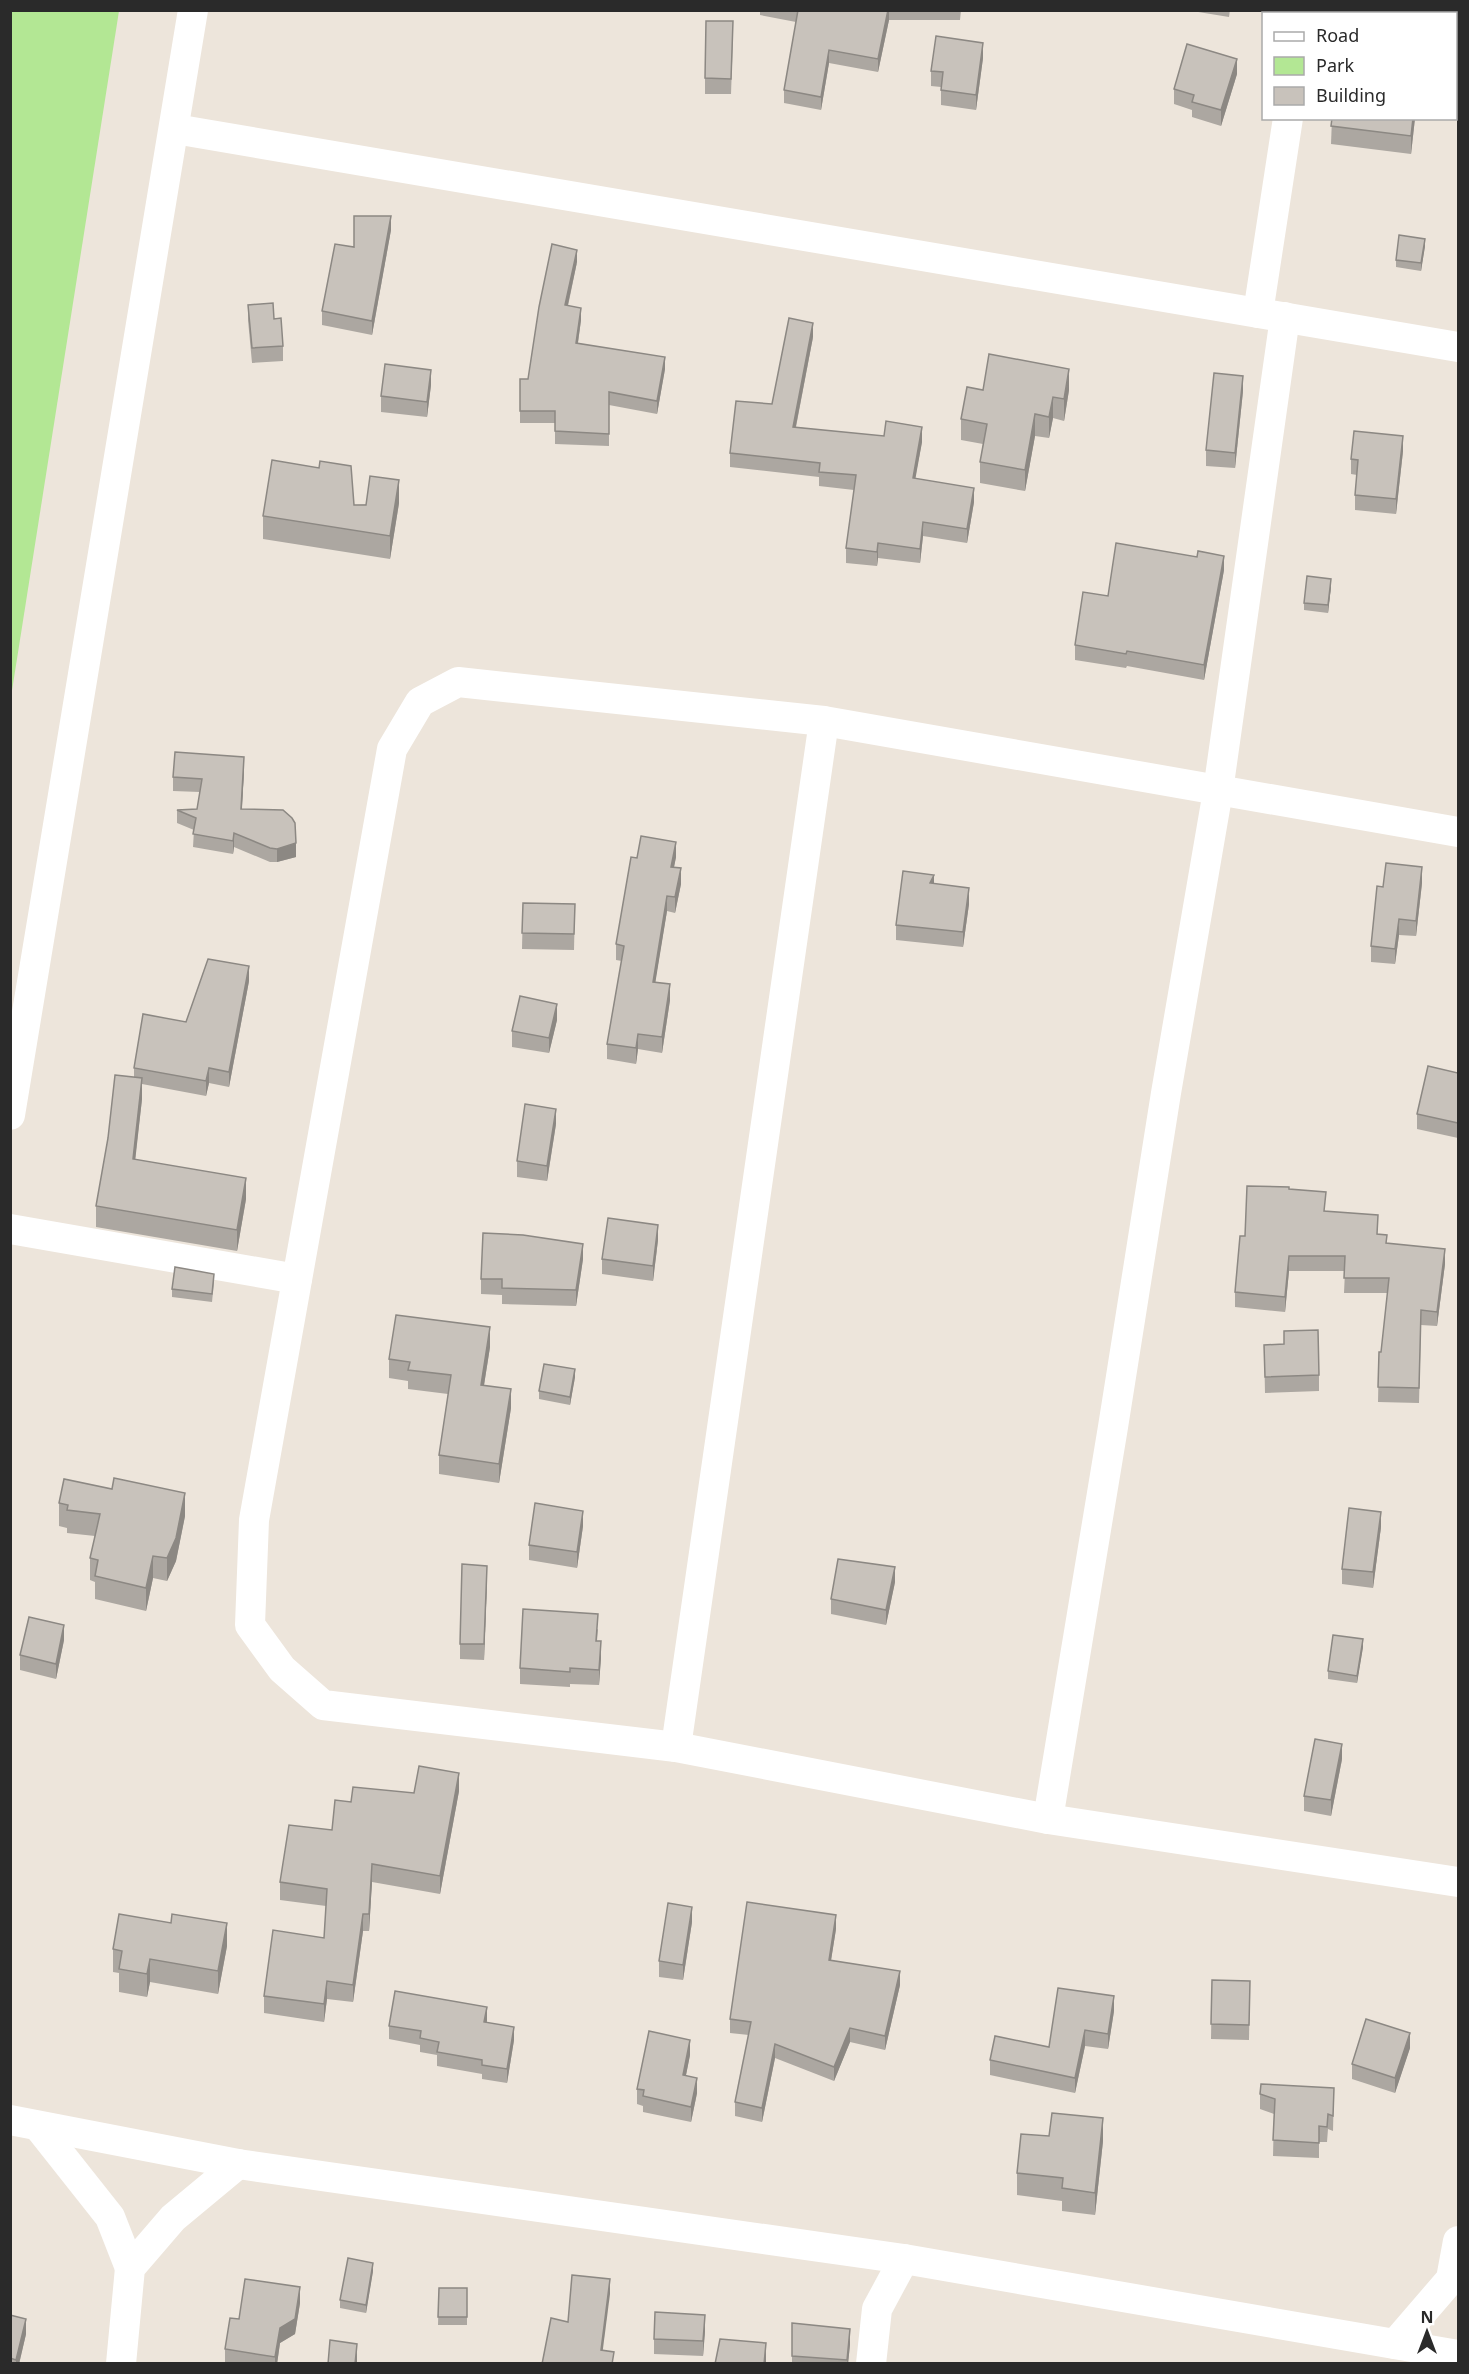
<svg xmlns="http://www.w3.org/2000/svg" width="1469" height="2374" viewBox="0 0 1469 2374" font-family="'Noto Sans',sans-serif">
  <style>
    .green { fill: #b3e794 }
    .lines { fill: none; stroke-linecap: round; stroke-linejoin: round }
    .minor { stroke: #fff; stroke-width: 30 }
    .wall { fill: #aca7a1 }
    .shaded-wall { fill: #8c8883 }
    .building { fill: #c8c2bb; stroke: #8c8883; stroke-width: 1.5 }
  </style>
  <rect width="100%" height="100%" fill="#ede5db"/>
  <!-- green -->
  <path class="green" d="M11,10L119,11L11,697L10,11Z"/>
  <g class="lines">
    <!-- minor -->
    <g class="minor">
      <path d="M1304,14L1305,10"/>
      <path d="M175,129L1458,347"/>
      <path d="M1258,313L1288,118"/>
      <path d="M1458,832L824,721L458,682L420,702L392,749L254,1520L250,1625L282,1669L323,1705L676,1747L1048,1819L1458,1882"/>
      <path d="M10,1115L193,10"/>
      <path d="M10,1229L297,1279"/>
      <path d="M676,1747L824,721"/>
      <path d="M1048,1819L1113,1427L1166,1093L1218,791L1285,317"/>
      <path d="M10,2120L238,2164L904,2259L1458,2355"/>
      <path d="M38,2126L110,2217L130,2268"/>
      <path d="M1395,2344L1451,2279L1458,2241"/>
      <path d="M121,2364L130,2268L173,2218L238,2164"/>
      <path d="M871,2364L877,2309L904,2259"/>
    </g>
  </g>
  <!-- wall -->
  <g class="wall">
    <path d="M760,10H961L960,20H889L878,72L829,63L821,110L784,103V90L796,22L760,15Z"/>
    <path d="M1186,10H1230L1229,17Z"/>
    <path d="M733,37L731,94H705V78Z"/>
    <path d="M983,58L976,110L941,105V87L931,86V71Z"/>
    <path d="M1237,74L1221,126L1192,117V110L1174,104V89Z"/>
    <path d="M1332,118H1415L1411,154L1331,144Z"/>
    <path d="M391,230L372,335L322,325V311L354,247Z"/>
    <path d="M1425,246L1421,271L1396,267V260Z"/>
    <path d="M577,262L568,306L581,320L578,343L665,369L657,414L609,405V446L555,444V423H520V379H528Z"/>
    <path d="M248,305L274,319L283,346V361L252,363L248,320Z"/>
    <path d="M813,337L796,427L922,442L915,478L974,502L967,543L923,536L920,563L878,558L877,566L846,563V548L854,490L819,486V477L730,467V453L772,404Z"/>
    <path d="M431,385L427,417L381,412V396Z"/>
    <path d="M983,390H1069L1064,421L1053,418L1049,438L1035,436L1025,491L980,483V462L983,444L961,440V419Z"/>
    <path d="M1243,391L1235,468L1206,466V450Z"/>
    <path d="M1403,451L1396,514L1355,510V495L1357,475L1351,474V459Z"/>
    <path d="M399,503L390,559L263,539V516L354,505Z"/>
    <path d="M1224,570L1204,680L1127,666L1126,668L1075,660V645L1108,596Z"/>
    <path d="M1331,587L1328,613L1304,610V603Z"/>
    <path d="M244,771L242,809L296,857L277,862H270L234,847L233,854L193,847L194,830L177,823V810L197,809L200,792L173,791V777Z"/>
    <path d="M676,857L674,867L681,884L675,913L667,911L655,982L670,1000L662,1053L638,1049L636,1064L607,1059V1044L622,961L616,960V944L637,858Z"/>
    <path d="M1422,883L1416,936L1399,935L1395,964L1371,962V946L1383,887Z"/>
    <path d="M934,884L969,904L963,947L896,940V925Z"/>
    <path d="M523,903L575,904L574,950L522,949Z"/>
    <path d="M249,981L229,1087L209,1083L206,1096L142,1084V1099L135,1159L246,1199L237,1251L96,1227V1206L134,1077V1068L186,1022Z"/>
    <path d="M557,1020L549,1053L512,1047V1031Z"/>
    <path d="M1458,1073V1138L1417,1129V1114Z"/>
    <path d="M556,1124L547,1181L517,1177V1161Z"/>
    <path d="M1289,1189L1326,1211L1378,1234L1387,1243L1445,1264L1437,1326L1421,1325L1419,1403L1378,1402L1379,1352H1381L1388,1293H1344L1345,1271H1289L1285,1312L1235,1307V1292L1245,1236Z"/>
    <path d="M658,1240L653,1281L602,1274V1259Z"/>
    <path d="M583,1259L576,1306L502,1304V1295L481,1294V1279Z"/>
    <path d="M214,1282L212,1302L172,1297V1289Z"/>
    <path d="M1284,1331L1319,1375V1391L1265,1393L1264,1345L1284,1344Z"/>
    <path d="M490,1347L484,1385L511,1408L499,1483L439,1474V1455L448,1394L408,1389V1381L389,1378V1359Z"/>
    <path d="M575,1377L570,1405L539,1399V1391Z"/>
    <path d="M59,1503L185,1516L176,1561L167,1581L153,1578L146,1611L95,1599V1582L90,1580V1558L95,1536L67,1533V1528L59,1526Z"/>
    <path d="M583,1526L577,1568L529,1560V1545Z"/>
    <path d="M1381,1527L1373,1588L1342,1584V1569Z"/>
    <path d="M487,1581L484,1660L460,1659V1644Z"/>
    <path d="M895,1582L886,1625L831,1614V1599Z"/>
    <path d="M598,1629L597,1641L601,1657L599,1685L570,1684V1687L520,1684V1668Z"/>
    <path d="M64,1640L56,1679L20,1670V1655Z"/>
    <path d="M1363,1647L1357,1683L1328,1679V1671Z"/>
    <path d="M1342,1759L1331,1816L1304,1811V1796Z"/>
    <path d="M459,1791L440,1894L372,1882L369,1931H363L353,2002L327,1999L324,2022L264,2013V1996L324,1938L326,1906L280,1900V1882L332,1830L351,1802Z"/>
    <path d="M692,1922L683,1980L659,1977V1961Z"/>
    <path d="M836,1929L831,1960L900,1985L885,2050L850,2042L834,2081L775,2058L762,2122L735,2116V2102L749,2035L730,2033V2019Z"/>
    <path d="M227,1946L218,1994L150,1982L147,1997L119,1992V1973L113,1972V1949Z"/>
    <path d="M1212,1980L1250,1981L1249,2040L1211,2039Z"/>
    <path d="M1114,2011L1108,2049L1085,2046L1075,2093L990,2075V2060L1049,2047Z"/>
    <path d="M487,2023L514,2040L507,2083L482,2079V2074L437,2066V2055L420,2052V2045L389,2039V2026Z"/>
    <path d="M1410,2048L1395,2093L1352,2079V2064Z"/>
    <path d="M690,2055L686,2075L697,2093L691,2122L643,2112V2106L637,2104V2089Z"/>
    <path d="M1334,2088L1333,2131L1328,2129L1327,2142H1319V2158L1273,2156L1274,2114L1260,2109V2094Z"/>
    <path d="M1103,2141L1095,2215L1062,2211V2201L1017,2195V2173Z"/>
    <path d="M373,2271L366,2313L340,2308V2300Z"/>
    <path d="M439,2288H467V2325H438Z"/>
    <path d="M300,2303L295,2334L280,2343L277,2364H225V2349L239,2319Z"/>
    <path d="M10,2315L26,2334L19,2364H10Z"/>
    <path d="M792,2323L850,2344L848,2364H792Z"/>
    <path d="M705,2331L703,2356L654,2354V2339Z"/>
  </g>
  <!-- shaded-wall -->
  <g class="shaded-wall">
    <path d="M888,10H889V20L878,72V59Z"/>
    <path d="M1458,10V25L1455,48V30Z"/>
    <path d="M983,43V58L976,110V95Z"/>
    <path d="M829,50V63L821,110V97Z"/>
    <path d="M1237,59V74L1221,126V110Z"/>
    <path d="M1413,118H1415L1411,154V136Z"/>
    <path d="M391,216V230L372,335V321Z"/>
    <path d="M1425,239V246L1421,271V263Z"/>
    <path d="M577,250V262L565,318V305Z"/>
    <path d="M581,308V320L576,356V343Z"/>
    <path d="M813,323V337L793,441V427Z"/>
    <path d="M665,357V369L657,414V401Z"/>
    <path d="M1069,369V390L1064,421V399Z"/>
    <path d="M431,370V385L427,417V402Z"/>
    <path d="M1243,376V391L1235,468V453Z"/>
    <path d="M1053,397V418L1049,438V417Z"/>
    <path d="M1035,414V436L1025,491V470Z"/>
    <path d="M922,427V442L913,492V478Z"/>
    <path d="M1403,436V451L1396,514V499Z"/>
    <path d="M399,480V503L390,559V536Z"/>
    <path d="M974,488V502L967,543V529Z"/>
    <path d="M923,522V536L920,563V549Z"/>
    <path d="M878,543V558L877,566V552Z"/>
    <path d="M1224,556V570L1204,680V665Z"/>
    <path d="M1331,579V587L1328,613V605Z"/>
    <path d="M244,757V771L241,823V809Z"/>
    <path d="M234,833V847L233,854V841Z"/>
    <path d="M676,842V857L671,882V867Z"/>
    <path d="M296,843V857L277,862V849Z"/>
    <path d="M1422,867V883L1416,936V921Z"/>
    <path d="M681,868V884L675,913V897Z"/>
    <path d="M934,875V890L930,883Z"/>
    <path d="M969,888V904L963,947V932Z"/>
    <path d="M667,896V911L653,997V982Z"/>
    <path d="M1399,919V935L1395,964V949Z"/>
    <path d="M249,966V981L229,1087V1072Z"/>
    <path d="M670,984V1000L662,1053V1037Z"/>
    <path d="M557,1004V1020L549,1053V1038Z"/>
    <path d="M638,1034V1049L636,1064V1048Z"/>
    <path d="M209,1068V1083L206,1096V1081Z"/>
    <path d="M142,1078V1099L133,1180V1159Z"/>
    <path d="M556,1109V1124L547,1181V1166Z"/>
    <path d="M246,1178V1199L237,1251V1230Z"/>
    <path d="M658,1225V1240L653,1281V1266Z"/>
    <path d="M583,1244V1259L576,1306V1290Z"/>
    <path d="M1445,1249V1264L1437,1326V1312Z"/>
    <path d="M1289,1256V1271L1285,1312V1297Z"/>
    <path d="M490,1327V1347L481,1404V1385Z"/>
    <path d="M575,1369V1377L570,1405V1397Z"/>
    <path d="M511,1389V1408L499,1483V1464Z"/>
    <path d="M185,1493V1516L176,1561L167,1581V1558Z"/>
    <path d="M583,1511V1526L577,1568V1552Z"/>
    <path d="M1381,1512V1527L1373,1588V1572Z"/>
    <path d="M153,1556V1578L146,1611V1588Z"/>
    <path d="M487,1566V1581L484,1660V1644Z"/>
    <path d="M895,1567V1582L886,1625V1610Z"/>
    <path d="M64,1625V1640L56,1679V1664Z"/>
    <path d="M1363,1639V1647L1357,1683V1676Z"/>
    <path d="M601,1641V1657L599,1685V1670Z"/>
    <path d="M1342,1744V1759L1331,1816V1800Z"/>
    <path d="M459,1773V1791L440,1894V1876Z"/>
    <path d="M372,1864V1882L369,1931V1914Z"/>
    <path d="M692,1907V1922L683,1980V1965Z"/>
    <path d="M363,1914V1931L353,2002V1985Z"/>
    <path d="M836,1915V1929L829,1973V1960Z"/>
    <path d="M227,1923V1946L218,1994V1971Z"/>
    <path d="M150,1959V1982L147,1997V1974Z"/>
    <path d="M900,1971V1985L885,2050V2036Z"/>
    <path d="M327,1981V1999L324,2022V2004Z"/>
    <path d="M1114,1996V2011L1108,2049V2034Z"/>
    <path d="M487,2007V2021L484,2036V2022Z"/>
    <path d="M514,2027V2040L507,2083V2069Z"/>
    <path d="M850,2028V2042L834,2081V2067Z"/>
    <path d="M1085,2030V2046L1075,2093V2078Z"/>
    <path d="M1410,2033V2048L1395,2093V2078Z"/>
    <path d="M690,2040V2055L683,2090V2075Z"/>
    <path d="M775,2044V2058L762,2122V2108Z"/>
    <path d="M697,2078V2093L691,2122V2107Z"/>
    <path d="M1103,2118V2141L1095,2215V2193Z"/>
    <path d="M373,2263V2271L366,2313V2305Z"/>
    <path d="M610,2279V2294L601,2364V2350Z"/>
    <path d="M300,2287V2303L295,2334L280,2343L277,2364H275V2357L280,2328Z"/>
    <path d="M705,2315V2331L703,2356V2341Z"/>
    <path d="M26,2319V2334L19,2364H16V2360Z"/>
    <path d="M850,2329V2344L848,2364H847Z"/>
    <path d="M766,2343V2364H764Z"/>
    <path d="M357,2344V2364H355Z"/>
  </g>
  <!-- building -->
  <g class="building">
    <path d="M798,10H888L878,59L829,50L821,97L784,90Z"/>
    <path d="M1337,10H1458L1455,30V14H1337Z"/>
    <path d="M706,21H733L731,79L705,78Z"/>
    <path d="M936,36L983,43L976,95L941,90L943,72L931,71Z"/>
    <path d="M1187,44L1237,59L1221,110L1192,102L1194,95L1174,89Z"/>
    <path d="M1332,118H1413L1411,136L1331,126Z"/>
    <path d="M354,216H391L372,321L322,311L335,244L354,247Z"/>
    <path d="M1399,235L1425,239L1421,263L1396,260Z"/>
    <path d="M552,244L577,250L565,305L581,308L576,343L665,357L657,401L609,392V434L555,431V411H520V379H528L539,307Z"/>
    <path d="M273,303L274,319L281,318L283,346L252,348L248,305Z"/>
    <path d="M789,318L813,323L793,427L884,436L886,421L922,427L913,478L974,488L967,529L923,522L920,549L878,543L877,552L846,548L856,475L819,472L820,463L730,453L736,401L772,404Z"/>
    <path d="M989,354L1069,369L1064,399L1053,397L1049,417L1035,414L1025,470L980,462L987,424L961,419L967,387L983,390Z"/>
    <path d="M385,364L431,370L427,402L381,396Z"/>
    <path d="M1214,373L1243,376L1235,453L1206,450Z"/>
    <path d="M1354,431L1403,436L1396,499L1355,495L1358,460L1351,459Z"/>
    <path d="M272,460L319,468L320,461L351,466L354,505H366L370,476L399,480L390,536L263,516Z"/>
    <path d="M1116,543L1197,557L1198,551L1224,556L1204,665L1127,651L1126,654L1075,645L1083,592L1108,596Z"/>
    <path d="M1307,576L1331,579L1328,605L1304,603Z"/>
    <path d="M175,752L244,757L241,809L283,810L292,818L295,823L296,843L277,849L270,848L234,833L233,841L193,834L196,818L177,810L197,809L202,779L173,777Z"/>
    <path d="M641,836L676,842L671,867L681,868L675,897L667,896L653,982L670,984L662,1037L638,1034L636,1048L607,1044L624,946L616,944L631,857L637,858Z"/>
    <path d="M1386,863L1422,867L1416,921L1399,919L1395,949L1371,946L1377,886L1383,887Z"/>
    <path d="M903,871L934,875L930,883L969,888L963,932L896,925Z"/>
    <path d="M523,903L575,904L574,934L522,933Z"/>
    <path d="M208,959L249,966L229,1072L209,1068L206,1081L134,1068L143,1014L186,1022Z"/>
    <path d="M520,996L557,1004L549,1038L512,1031Z"/>
    <path d="M1428,1066L1458,1073V1123L1417,1114Z"/>
    <path d="M115,1075L142,1078L133,1159L246,1178L237,1230L96,1206L108,1138Z"/>
    <path d="M525,1104L556,1109L547,1166L517,1161Z"/>
    <path d="M1247,1186L1289,1187V1189L1326,1192L1324,1211L1378,1215L1377,1234L1387,1235L1386,1243L1445,1249L1437,1312L1421,1310L1419,1388L1378,1387L1379,1352H1381L1389,1278H1344L1345,1256H1289L1285,1297L1235,1292L1240,1236H1245Z"/>
    <path d="M608,1218L658,1225L653,1266L602,1259Z"/>
    <path d="M483,1233L523,1235L583,1244L576,1290L502,1288V1279H481Z"/>
    <path d="M175,1267L214,1274L212,1294L172,1289Z"/>
    <path d="M396,1315L490,1327L481,1385L511,1389L499,1464L439,1455L451,1375L408,1370L410,1362L389,1359Z"/>
    <path d="M1318,1330L1319,1375L1265,1377L1264,1345L1284,1344V1331Z"/>
    <path d="M544,1364L575,1369L570,1397L539,1391Z"/>
    <path d="M114,1478L185,1493L176,1538L167,1558L153,1556L146,1588L95,1576L98,1560L90,1558L100,1514L67,1510L68,1505L59,1503L64,1479L112,1489Z"/>
    <path d="M535,1503L583,1511L577,1552L529,1545Z"/>
    <path d="M1349,1508L1381,1512L1373,1572L1342,1569Z"/>
    <path d="M838,1559L895,1567L886,1610L831,1599Z"/>
    <path d="M462,1564L487,1566L484,1644H460Z"/>
    <path d="M523,1609L598,1614L596,1641H601L599,1670L570,1668V1672L520,1668Z"/>
    <path d="M29,1617L64,1625L56,1664L20,1655Z"/>
    <path d="M1333,1635L1363,1639L1357,1676L1328,1671Z"/>
    <path d="M1315,1739L1342,1744L1331,1800L1304,1796Z"/>
    <path d="M419,1766L459,1773L440,1876L372,1864L369,1914H363L353,1985L327,1981L324,2004L264,1996L273,1930L324,1938L327,1889L280,1882L289,1825L332,1830L335,1800L351,1802L353,1787L414,1793Z"/>
    <path d="M747,1902L836,1915L829,1960L900,1971L885,2036L850,2028L834,2067L775,2044L762,2108L735,2102L751,2022L730,2019Z"/>
    <path d="M668,1903L692,1907L683,1965L659,1961Z"/>
    <path d="M119,1914L171,1923L172,1914L227,1923L218,1971L150,1959L147,1974L119,1969L122,1951L113,1949Z"/>
    <path d="M1212,1980L1250,1981L1249,2025L1211,2024Z"/>
    <path d="M1058,1988L1114,1996L1108,2034L1085,2030L1075,2078L990,2060L995,2036L1049,2047Z"/>
    <path d="M395,1991L487,2007L484,2022L514,2027L507,2069L482,2065V2060L437,2052L439,2042L420,2038L421,2031L389,2026Z"/>
    <path d="M1366,2019L1410,2033L1395,2078L1352,2064Z"/>
    <path d="M649,2031L690,2040L683,2075L697,2078L691,2107L643,2096L644,2090L637,2089Z"/>
    <path d="M1261,2084L1334,2088L1333,2116L1328,2114L1327,2127L1319,2126V2143L1273,2140L1275,2099L1260,2094Z"/>
    <path d="M1052,2113L1103,2118L1095,2193L1062,2188L1063,2178L1017,2173L1021,2134L1049,2136Z"/>
    <path d="M348,2258L373,2263L366,2305L340,2300Z"/>
    <path d="M572,2275L610,2279L601,2350L614,2352L612,2364H542L551,2318L568,2322Z"/>
    <path d="M245,2279L300,2287L295,2319L280,2328L275,2357L225,2349L230,2318L239,2319Z"/>
    <path d="M439,2288H467V2317H438Z"/>
    <path d="M655,2312L705,2315L703,2341L654,2339Z"/>
    <path d="M10,2315L26,2319L16,2360L10,2358Z"/>
    <path d="M792,2323L850,2329L847,2360L792,2356Z"/>
    <path d="M720,2339L766,2343L764,2364H715Z"/>
    <path d="M330,2340L357,2344L355,2364H328Z"/>
  </g>
  <!-- border -->
  <rect width="1469" height="2374" fill="none" stroke="#2a2a2a" stroke-width="24"/>
  <!-- legend -->
  <rect x="1262" y="12" width="195" height="108" fill="#ffffff" stroke="#aaaaaa" stroke-width="1.5"/>
  <rect x="1274" y="32" width="30" height="9" fill="#ffffff" stroke="#aaaaaa" stroke-width="1.5"/>
  <text x="1316" y="42" font-size="18" fill="#2a2a2a">Road</text>
  <rect x="1274" y="57" width="30" height="18" fill="#b3e794" stroke="#aaaaaa" stroke-width="1.5"/>
  <text x="1316" y="72" font-size="18" fill="#2a2a2a">Park</text>
  <rect x="1274" y="87" width="30" height="18" fill="#c8c2bb" stroke="#aaaaaa" stroke-width="1.5"/>
  <text x="1316" y="102" font-size="18" fill="#2a2a2a">Building</text>
  <!-- north arrow -->
  <g transform="translate(1427 2332)" stroke="#ffffff" stroke-width="4.5" paint-order="stroke">
  <path d="M0-4.5L10 22L0 15L-10 22Z" fill="#2a2a2a"/>
  <text y="-9" font-size="16" font-weight="bold" text-anchor="middle" fill="#2a2a2a">N</text>
  </g>
</svg>
